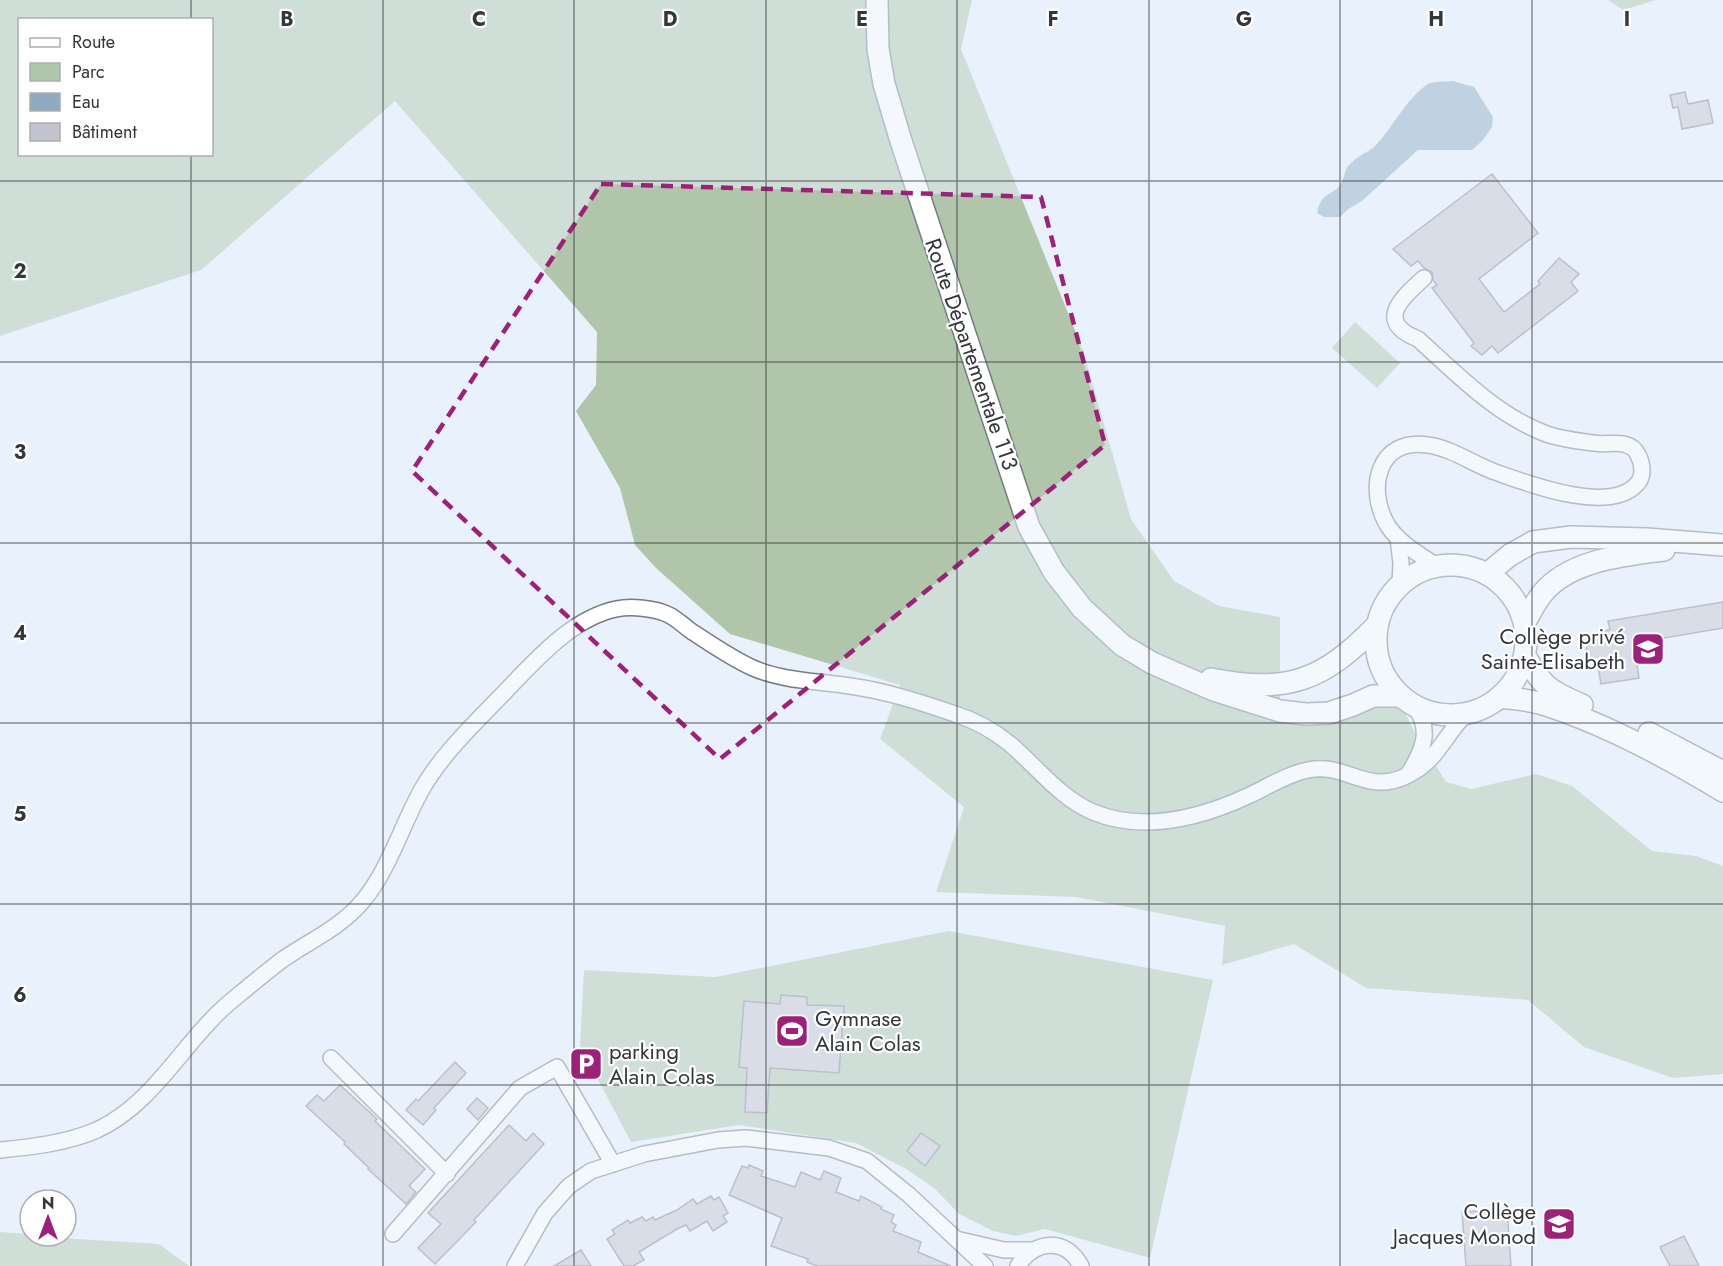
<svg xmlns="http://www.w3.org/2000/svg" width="1723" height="1266" viewBox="0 0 1723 1266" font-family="Jost,sans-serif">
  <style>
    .green { fill: #b0c5aa; fill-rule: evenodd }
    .water { fill: #8fa9c0 }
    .building { fill: #c3c3cf; stroke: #83838e; stroke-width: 1.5 }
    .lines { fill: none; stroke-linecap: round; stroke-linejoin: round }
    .street-casing { stroke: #747c85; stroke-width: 18 }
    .secondary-casing { stroke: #747c85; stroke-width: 24 }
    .street { stroke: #fff; stroke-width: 15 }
    .secondary { stroke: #fff; stroke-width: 21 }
    .marked { fill: none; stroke: #9b2179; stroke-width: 4.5; stroke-dasharray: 12 8; stroke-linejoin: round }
    .grid { fill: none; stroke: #33363a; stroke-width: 1.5; stroke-opacity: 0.55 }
    .labels { text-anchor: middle; stroke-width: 4.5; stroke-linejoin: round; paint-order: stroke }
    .street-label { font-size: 22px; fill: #33363a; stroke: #fefefe }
    .poi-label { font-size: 22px; fill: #33363a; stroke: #fefefe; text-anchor: end }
    .grid-label { font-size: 20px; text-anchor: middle; font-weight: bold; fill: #33363a; stroke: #fefefe; stroke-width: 4.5; stroke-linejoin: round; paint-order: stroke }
  </style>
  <rect width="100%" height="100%" fill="#e9f2fc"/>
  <!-- green -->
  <g class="green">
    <path d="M0,0H972L961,49L1083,350L1131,519L1174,581L1219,606L1280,617V715L1374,702L1403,708L1414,731L1446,782L1471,789L1536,774L1572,786L1652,851L1696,856L1723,866V1074L1673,1078L1584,1047L1528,1000L1366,988L1294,944L1222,965L1225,926L1076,897L936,892L964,807L880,739L900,685L730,634L656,568L635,545L620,488L576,411L596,385L597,332L395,101L201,270L0,336ZM20,20H212V154H20Z"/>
    <path d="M1608,0H1656L1623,10Z"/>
    <path d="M1355,322L1400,363L1377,388L1332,348Z"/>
    <path d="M949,931L1213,980L1150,1258L1045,1229L1016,1236L993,1231L959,1214L935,1189L908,1170L856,1143L739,1125L631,1142L580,1046L584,970L715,977Z"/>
    <path d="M0,1232L30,1234V1236L159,1244L189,1266H0Z"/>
  </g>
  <!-- water -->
  <path class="water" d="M1453,81L1474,87L1493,117L1492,127L1483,140L1472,150H1418L1363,200L1347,210L1340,217H1324L1317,213C1321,190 1334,197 1342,182C1345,176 1344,170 1349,165C1357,156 1367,153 1375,146C1391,130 1409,94 1430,83C1436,81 1446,82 1453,81Z"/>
  <!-- building -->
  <g class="building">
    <path d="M1685,92L1688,104L1708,100L1713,123L1682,129L1678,107L1673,108L1670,95Z"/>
    <path d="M1492,174L1538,233L1479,279L1504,312L1540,284L1538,281L1559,258L1579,274L1571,282L1578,291L1498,353L1492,346L1482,355L1471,346L1474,343L1432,288L1437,285L1433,280L1432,272L1424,268L1418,261L1411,266L1393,249Z"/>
    <path d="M1723,602V628L1634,643L1639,678L1601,684L1597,661L1583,663L1587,646L1595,636L1610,629L1608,621Z"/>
    <path d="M781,995L807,997V1005L844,1006L839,1073L770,1068L767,1113L745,1112L747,1068L739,1067L744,1001L780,1004Z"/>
    <path d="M455,1062L466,1073L434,1108L436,1110L423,1125L406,1110L416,1099L418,1101Z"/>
    <path d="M340,1085L377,1119L375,1121L425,1169L409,1186L416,1192L406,1204L368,1169L369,1168L344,1144L345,1142L306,1106L317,1095L324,1101Z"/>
    <path d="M477,1098L488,1108L478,1120L467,1109Z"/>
    <path d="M509,1125L526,1141L533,1133L544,1144L474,1220L476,1222L435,1264L418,1248L441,1224L428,1213Z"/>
    <path d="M921,1133L940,1146L925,1166L907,1151Z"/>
    <path d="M749,1165L763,1171L761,1176L795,1187L801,1172L820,1180L824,1171L841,1178L836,1192L859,1201L861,1196L882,1207L881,1209L894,1215L891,1222L896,1225L893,1231L921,1242L918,1252L951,1266H817L807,1262L808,1259L771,1246L782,1218L729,1195L742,1166L748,1168Z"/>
    <path d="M711,1196L714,1200L719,1197L728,1213L723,1216L727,1222L713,1231L707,1221L690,1231L686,1225L677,1229L639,1252L644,1260L633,1266H624L607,1239L615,1234L612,1230L628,1220L630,1223L642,1217L646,1221L653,1217L655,1220L677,1210L693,1199L697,1204Z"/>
    <path d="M1507,1209L1511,1266H1466L1462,1212Z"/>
    <path d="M1684,1236L1699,1266H1670L1660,1247Z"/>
    <path d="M581,1250L591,1266H554Z"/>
  </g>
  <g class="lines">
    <defs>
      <g id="street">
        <path d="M1424,278C1401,298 1375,322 1418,339C1457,374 1495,414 1544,433C1559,439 1578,441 1593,443C1608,446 1630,437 1638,455C1643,464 1644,477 1637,484C1609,515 1529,484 1495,472C1473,464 1451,448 1428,445C1377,437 1366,490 1388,526C1399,543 1420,555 1437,566"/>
        <path d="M1398,538L1401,563L1400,584"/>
        <path d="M1409,773C1423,750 1432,730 1415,707"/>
        <path d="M331,1058L447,1174"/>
        <path d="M0,1150C32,1147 67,1143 97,1130C147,1107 176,1056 213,1018C223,1007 235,998 247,988C258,979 270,969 282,960C309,941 340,928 362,902C389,870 401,827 421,791C439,758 470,728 496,701C529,668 568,619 616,609C631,606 655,608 669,615C677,619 684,626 691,631C711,644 731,658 753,668C783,681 818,681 850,686C886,691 920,702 955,714C974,720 994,731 1010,744C1037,767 1060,798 1093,812C1144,833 1203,817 1250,795C1269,786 1288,774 1308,770C1345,762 1365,794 1404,777C1438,762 1442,738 1466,714"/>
        <path d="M393,1234L520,1088L557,1067L613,1164"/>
        <path d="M960,1240L1004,1250H1032"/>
        <path d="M515,1266L545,1213L569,1186L591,1171L644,1154L718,1140L746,1138L829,1148L867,1161L909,1195L985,1266"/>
        <path d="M1018,1266C1034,1240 1066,1237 1081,1266"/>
      </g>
      <g id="secondary">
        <path d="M877,0L878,49L884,84L901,141L1029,527L1054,572L1082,608L1122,645L1152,663L1214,690L1280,711L1306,714L1329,713L1353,705L1373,696H1400"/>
        <circle cx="1451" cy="640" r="75"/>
        <path d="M1487,574L1510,555L1533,542L1571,537L1647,539L1723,545"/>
        <path d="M1525,622C1530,613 1535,603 1542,594C1569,560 1624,555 1664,550"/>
        <path d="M1525,656C1543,687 1549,691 1582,705"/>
        <path d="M1211,679C1288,694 1323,681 1377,625"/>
        <path d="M1501,697C1515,699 1530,700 1543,704C1606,724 1667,757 1723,791"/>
        <path d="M1649,733L1723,772"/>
      </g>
    </defs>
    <!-- street casing -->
    <use href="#street" class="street-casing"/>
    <!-- secondary casing -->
    <use href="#secondary" class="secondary-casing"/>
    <!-- street -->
    <use href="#street" class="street"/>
    <!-- secondary -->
    <use href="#secondary" class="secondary"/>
  </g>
  <!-- marked area -->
  <path d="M0 0H1723V1266H0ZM601,184L1041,197L1105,445L720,759L412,471Z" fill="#e9f2fc" fill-opacity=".55" fill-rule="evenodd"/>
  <path class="marked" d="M601,184L1041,197L1105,445L720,759L412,471Z"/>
  <!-- grid -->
  <path class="grid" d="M191,0V20M383,0V1266M574,0V1266M766,0V1266M957,0V1266M1149,0V1266M1340,0V1266M1532,0V1266M191,154V1266M0,181H1723M0,362H1723M0,543H1723M0,723H1723M0,904H1723M0,1085H1723"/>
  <!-- icons -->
  <defs>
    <symbol id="school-square" viewBox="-11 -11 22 22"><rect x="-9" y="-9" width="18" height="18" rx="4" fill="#9b2179" stroke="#fefefe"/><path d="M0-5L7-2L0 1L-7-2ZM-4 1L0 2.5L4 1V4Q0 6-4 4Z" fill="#fff"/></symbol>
    <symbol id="stadium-square" viewBox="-11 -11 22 22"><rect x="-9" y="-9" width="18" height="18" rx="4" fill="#9b2179" stroke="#fefefe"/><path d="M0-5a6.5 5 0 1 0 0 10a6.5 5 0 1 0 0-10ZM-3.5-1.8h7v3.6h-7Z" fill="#fff"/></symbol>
    <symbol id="parking-square" viewBox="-11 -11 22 22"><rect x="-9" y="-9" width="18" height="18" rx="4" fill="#9b2179" stroke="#fefefe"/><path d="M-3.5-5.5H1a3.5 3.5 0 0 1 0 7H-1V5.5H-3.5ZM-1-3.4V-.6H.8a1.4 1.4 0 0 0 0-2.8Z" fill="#fff"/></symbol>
  </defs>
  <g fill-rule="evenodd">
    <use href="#school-square" x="1629" y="630" width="38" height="38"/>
    <use href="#stadium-square" x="773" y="1012" width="38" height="38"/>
    <use href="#parking-square" x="567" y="1045" width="38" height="38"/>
    <use href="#school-square" x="1540" y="1205" width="38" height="38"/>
  </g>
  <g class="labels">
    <!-- street labels -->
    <g class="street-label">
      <text transform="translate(972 354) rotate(71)" y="8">Route Départementale 113</text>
    </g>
    <!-- poi labels -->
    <g class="poi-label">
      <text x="1625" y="644">Collège privé<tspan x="1625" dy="25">Sainte-Elisabeth</tspan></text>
      <text x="815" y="1026" text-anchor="start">Gymnase<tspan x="815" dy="25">Alain Colas</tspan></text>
      <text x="609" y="1059" text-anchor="start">parking<tspan x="609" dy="25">Alain Colas</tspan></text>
      <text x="1536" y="1219">Collège<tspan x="1536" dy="25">Jacques Monod</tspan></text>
    </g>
  </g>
  <g class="grid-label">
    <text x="287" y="26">B</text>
    <text x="479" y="26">C</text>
    <text x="670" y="26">D</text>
    <text x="862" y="26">E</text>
    <text x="1053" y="26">F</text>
    <text x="1244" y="26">G</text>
    <text x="1436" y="26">H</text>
    <text x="1627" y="26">I</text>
    <text x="20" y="278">2</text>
    <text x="20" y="459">3</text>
    <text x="20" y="640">4</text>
    <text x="20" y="821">5</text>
    <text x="20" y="1002">6</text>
  </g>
  <!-- legend -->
  <rect x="18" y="18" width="195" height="138" fill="#fefefe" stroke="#adaeb0" stroke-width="1.5"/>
  <rect x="30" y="38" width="30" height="9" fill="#ffffff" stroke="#adaeb0" stroke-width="1.5"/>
  <text x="72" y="48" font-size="18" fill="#33363a">Route</text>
  <rect x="30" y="63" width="30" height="18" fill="#b0c5aa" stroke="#adaeb0" stroke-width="1.5"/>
  <text x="72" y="78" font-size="18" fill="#33363a">Parc</text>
  <rect x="30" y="93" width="30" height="18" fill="#8fa9c0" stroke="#adaeb0" stroke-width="1.5"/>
  <text x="72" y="108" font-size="18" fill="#33363a">Eau</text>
  <rect x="30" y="123" width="30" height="18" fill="#c3c3cf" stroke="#adaeb0" stroke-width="1.5"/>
  <text x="72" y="138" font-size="18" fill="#33363a">Bâtiment</text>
  <!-- north arrow -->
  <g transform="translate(48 1218)"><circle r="28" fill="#fefefe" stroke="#adaeb0" stroke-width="1.5"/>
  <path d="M0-4.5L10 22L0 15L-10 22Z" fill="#9b2179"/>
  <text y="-9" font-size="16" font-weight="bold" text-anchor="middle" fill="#33363a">N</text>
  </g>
</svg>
